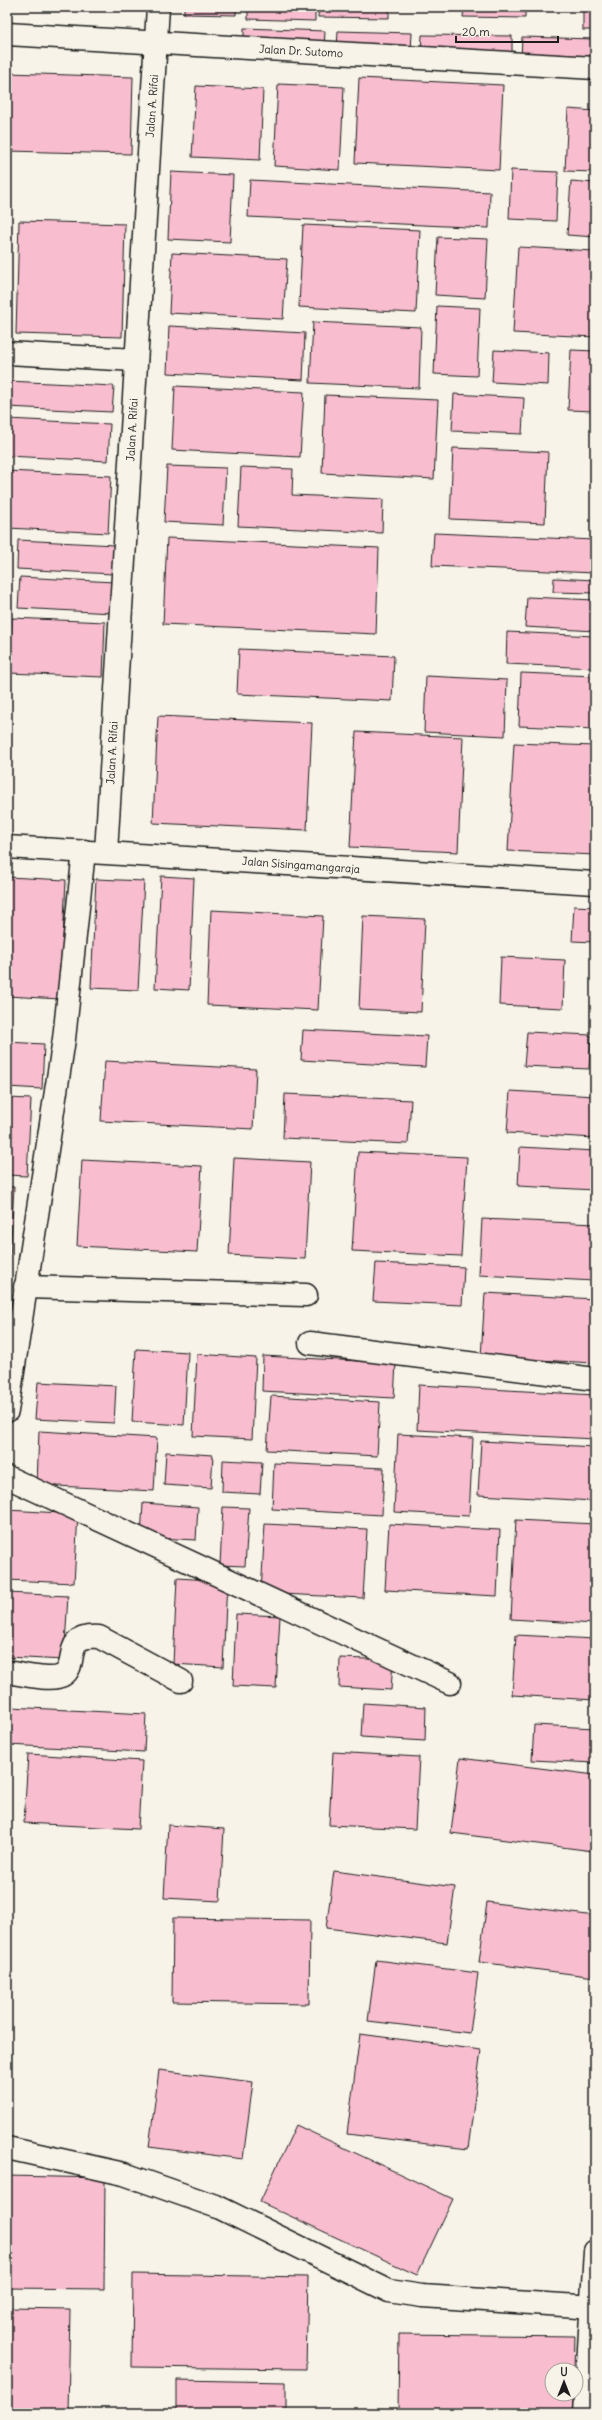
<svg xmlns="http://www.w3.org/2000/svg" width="602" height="2420" viewBox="0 0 602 2420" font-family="Delius,sans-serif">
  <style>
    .building { fill: #f8bed0; stroke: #1c1c1c }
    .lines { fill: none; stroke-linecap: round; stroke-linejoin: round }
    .minor-casing { stroke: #1c1c1c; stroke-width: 25 }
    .tertiary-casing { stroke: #1c1c1c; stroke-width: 25 }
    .secondary-casing { stroke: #1c1c1c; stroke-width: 25 }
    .minor { stroke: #f7f3e8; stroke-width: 22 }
    .tertiary { stroke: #f7f3e8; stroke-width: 22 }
    .secondary { stroke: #f7f3e8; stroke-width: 22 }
    .labels { text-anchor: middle; stroke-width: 4; stroke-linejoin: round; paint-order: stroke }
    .street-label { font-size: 11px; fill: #1c1c1c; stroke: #f7f3e8 }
  </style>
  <rect width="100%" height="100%" fill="#f7f3e8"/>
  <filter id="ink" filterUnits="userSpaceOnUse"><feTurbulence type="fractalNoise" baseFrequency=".025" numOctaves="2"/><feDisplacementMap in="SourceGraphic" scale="8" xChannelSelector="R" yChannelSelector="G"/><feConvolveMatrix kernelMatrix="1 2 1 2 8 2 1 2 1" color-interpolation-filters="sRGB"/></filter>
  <g filter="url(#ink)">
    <!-- building -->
    <g class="building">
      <path d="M184,7H236V15L184,14Z"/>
      <path d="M248,7H315V21L248,19Z"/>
      <path d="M319,7H389V18L318,17Z"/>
      <path d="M464,7H525V18L463,17Z"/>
      <rect x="583" y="7" width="12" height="23"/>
      <path d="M244,28L325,31L324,48L244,46Z"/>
      <path d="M338,31L412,33L411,51L337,49Z"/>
      <path d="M422,35L512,36V57L421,55Z"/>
      <path d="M522,37L595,39V61L521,59Z"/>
      <path d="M7,73L133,77L131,154L7,151Z"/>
      <path d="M359,78L503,85L499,170L355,163Z"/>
      <path d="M278,84L344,87L340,170L274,166Z"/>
      <path d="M196,86L263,89L260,160L192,157Z"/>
      <path d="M568,109L595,111V172L565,171Z"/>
      <path d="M511,170L558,172L556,221L509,219Z"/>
      <path d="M171,172L233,175L230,242L168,239Z"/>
      <path d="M250,180L490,192L489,228L248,217Z"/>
      <path d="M571,181L595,183V237L567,235Z"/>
      <path d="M19,221L125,224L122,337L16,334Z"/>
      <path d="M303,225L420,230L416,313L299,307Z"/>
      <path d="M438,237L488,239L485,298L435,295Z"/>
      <path d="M518,247L595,251V337L513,333Z"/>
      <path d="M172,253L287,259L283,319L169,313Z"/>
      <path d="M437,306L480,308L477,376L434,374Z"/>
      <path d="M313,322L421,327L419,388L310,383Z"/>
      <path d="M169,326L305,333L303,380L167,373Z"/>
      <path d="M494,350L549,353L548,385L492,382Z"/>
      <path d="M571,350L595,351V411L568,410Z"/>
      <path d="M7,381L114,386L112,412L7,407Z"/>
      <path d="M175,386L304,392L300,457L172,450Z"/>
      <path d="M454,394L524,398L522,434L452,431Z"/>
      <path d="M325,395L438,400L434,479L322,473Z"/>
      <path d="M7,419L110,424L108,461L7,456Z"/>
      <path d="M453,448L548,452L545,523L450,519Z"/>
      <path d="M167,466L226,468L223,525L164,522Z"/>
      <path d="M241,467L293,469L292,495L383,499L382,533L238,526Z"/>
      <path d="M7,471L111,476L108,533L7,528Z"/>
      <path d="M434,533L595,540V573L432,566Z"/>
      <path d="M167,538L379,548L376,634L163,624Z"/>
      <path d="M18,540L115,545L113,574L17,569Z"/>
      <path d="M20,577L114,582L112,613L18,608Z"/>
      <path d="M554,578L595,580V593L553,592Z"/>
      <path d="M527,597L595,600V631L525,627Z"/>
      <path d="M12,618L105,622L103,677L9,673Z"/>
      <path d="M507,632L595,636V668L506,664Z"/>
      <path d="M239,649L394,656L392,701L237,694Z"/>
      <path d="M521,673L595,676V729L519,726Z"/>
      <path d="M426,676L507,680L505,736L424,732Z"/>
      <path d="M158,716L312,723L307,830L153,823Z"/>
      <path d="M356,732L463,737L458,852L350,847Z"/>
      <path d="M514,743L595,746V855L508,851Z"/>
      <path d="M161,876L194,878L189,990L155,988Z"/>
      <path d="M7,877L66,880L60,999L7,996Z"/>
      <path d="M96,879L144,881L138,990L91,988Z"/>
      <path d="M574,906L595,907V942L572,941Z"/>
      <path d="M211,910L323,916L318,1010L207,1005Z"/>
      <path d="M363,916L425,919L421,1012L359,1009Z"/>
      <path d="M501,957L565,960L563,1008L499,1005Z"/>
      <path d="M303,1030L427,1036L425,1067L301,1060Z"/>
      <path d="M527,1032L591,1035L589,1069L524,1066Z"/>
      <path d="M7,1042L44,1044L42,1089L7,1087Z"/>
      <path d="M105,1061L256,1069L253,1129L101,1121Z"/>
      <path d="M510,1091L595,1096V1138L507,1133Z"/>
      <path d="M285,1094L411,1100L408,1144L283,1138Z"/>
      <path d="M7,1098L31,1099L27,1176L7,1175Z"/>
      <path d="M520,1147L595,1151V1190L518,1186Z"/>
      <path d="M358,1152L467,1157L461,1256L352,1251Z"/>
      <path d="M234,1158L310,1162L305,1259L229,1255Z"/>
      <path d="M82,1160L202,1166L197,1252L77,1246Z"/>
      <path d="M7,1187H14L8,1296H7Z"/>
      <path d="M482,1219L595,1224V1281L479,1275Z"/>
      <path d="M376,1263L464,1267L462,1305L373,1301Z"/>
      <path d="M485,1293L595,1299V1363L481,1357Z"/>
      <path d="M136,1349L188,1352L184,1425L132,1422Z"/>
      <path d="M197,1354L256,1358L252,1439L193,1436Z"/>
      <path d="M263,1356L396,1363L394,1398L262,1391Z"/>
      <path d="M38,1382L116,1386L114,1423L35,1419Z"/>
      <path d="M419,1385L595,1395V1439L417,1430Z"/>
      <path d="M271,1396L380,1402L377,1456L267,1450Z"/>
      <path d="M39,1431L157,1438L154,1491L37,1485Z"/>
      <path d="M398,1434L473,1438L469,1516L394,1512Z"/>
      <path d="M481,1441L595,1447V1501L478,1495Z"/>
      <path d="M166,1452L213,1455L211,1488L164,1485Z"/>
      <path d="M223,1460L262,1462L260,1494L222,1492Z"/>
      <path d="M274,1463L384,1468L382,1515L272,1509Z"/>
      <path d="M143,1503L198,1507L196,1540L141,1537Z"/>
      <path d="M223,1507L249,1508L245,1566L220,1565Z"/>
      <path d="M7,1510L78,1514L74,1583L7,1580Z"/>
      <path d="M516,1520L595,1524V1624L511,1619Z"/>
      <path d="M265,1524L367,1529L363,1598L261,1593Z"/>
      <path d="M389,1524L500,1530L497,1596L385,1590Z"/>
      <path d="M177,1578L227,1581L223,1667L173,1664Z"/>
      <path d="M7,1593L68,1596L64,1660L7,1657Z"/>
      <path d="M236,1614L280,1616L276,1688L233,1686Z"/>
      <path d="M516,1635L595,1639V1700L512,1695Z"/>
      <path d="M340,1658L393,1660L391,1690L339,1687Z"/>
      <path d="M363,1703L426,1707L425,1741L361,1737Z"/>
      <path d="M10,1707L146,1714L144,1752L8,1745Z"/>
      <path d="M534,1725L595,1728V1763L532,1760Z"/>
      <path d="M333,1752L419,1757L415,1829L329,1825Z"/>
      <path d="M28,1754L142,1761L138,1829L24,1823Z"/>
      <path d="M460,1758L595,1775L593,1851L451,1833Z"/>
      <path d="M168,1825L224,1829L220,1901L164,1898Z"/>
      <path d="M334,1871L455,1887L447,1943L326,1928Z"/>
      <path d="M487,1902L595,1916V1977L479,1962Z"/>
      <path d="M173,1918L310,1920L309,2004L172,2002Z"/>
      <path d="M376,1960L478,1973L470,2033L368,2021Z"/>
      <path d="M360,2034L481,2050L468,2149L347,2134Z"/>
      <path d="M159,2070L253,2082L243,2159L149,2147Z"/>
      <path d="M296,2125L453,2199L417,2275L260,2202Z"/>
      <path d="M7,2176L105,2178L104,2289L7,2288Z"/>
      <path d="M133,2274L308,2277L306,2369L132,2367Z"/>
      <path d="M7,2308L70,2309L68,2413H7Z"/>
      <path d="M399,2334L575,2336L574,2370H552V2394H574V2413H398Z"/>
      <path d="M177,2380L286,2382V2413H177Z"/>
    </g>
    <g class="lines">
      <defs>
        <g id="minor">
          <path d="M7,34L595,68"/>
          <path d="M7,353L136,360"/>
          <path d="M106,852L158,7"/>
          <path d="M25,1287L306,1295"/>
          <path d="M310,1343L595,1379"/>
          <path d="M7,1411L64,1039L84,851"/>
          <path d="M7,1477L450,1683"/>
          <path d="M7,1672C20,1674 53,1682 63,1675C80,1664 60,1634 99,1637L181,1681"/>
          <path d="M7,2148L124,2174L218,2207L389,2291L422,2296L595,2307"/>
        </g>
        <path id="tertiary" d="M7,847L595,883"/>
        <path id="secondary" d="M585,2413L595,2251"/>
      </defs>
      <!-- minor casing -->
      <use href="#minor" class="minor-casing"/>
      <!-- tertiary casing -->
      <use href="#tertiary" class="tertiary-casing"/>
      <!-- secondary casing -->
      <use href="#secondary" class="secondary-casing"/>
      <!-- minor -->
      <use href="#minor" class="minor"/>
      <!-- tertiary -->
      <use href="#tertiary" class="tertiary"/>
      <!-- secondary -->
      <use href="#secondary" class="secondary"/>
    </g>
  </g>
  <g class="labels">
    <!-- street labels -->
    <g class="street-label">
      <text transform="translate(301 51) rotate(3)" y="4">Jalan Dr. Sutomo</text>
      <text transform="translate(152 106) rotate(-86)" y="4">Jalan A. Rifai</text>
      <text transform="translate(132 430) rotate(-87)" y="4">Jalan A. Rifai</text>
      <text transform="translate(112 753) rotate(-87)" y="4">Jalan A. Rifai</text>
      <text transform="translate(301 865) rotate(4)" y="4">Jalan Sisingamangaraja</text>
    </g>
  </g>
  <!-- margin -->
  <rect width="602" height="2420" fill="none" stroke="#f7f3e8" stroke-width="24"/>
  <rect x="12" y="12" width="578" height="2396" fill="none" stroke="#1c1c1c" stroke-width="1.5" filter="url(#ink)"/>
  <!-- north arrow -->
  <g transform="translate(564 2382)"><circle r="19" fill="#f7f3e8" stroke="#9f9d96"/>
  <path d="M0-3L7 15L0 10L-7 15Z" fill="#1c1c1c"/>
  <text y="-6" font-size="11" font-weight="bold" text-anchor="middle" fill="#1c1c1c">U</text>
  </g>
  <!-- scale -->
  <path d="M456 36v6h102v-6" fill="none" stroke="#1c1c1c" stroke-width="2"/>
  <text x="462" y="36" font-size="12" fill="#1c1c1c" stroke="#f7f3e8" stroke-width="3" paint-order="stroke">20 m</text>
</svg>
